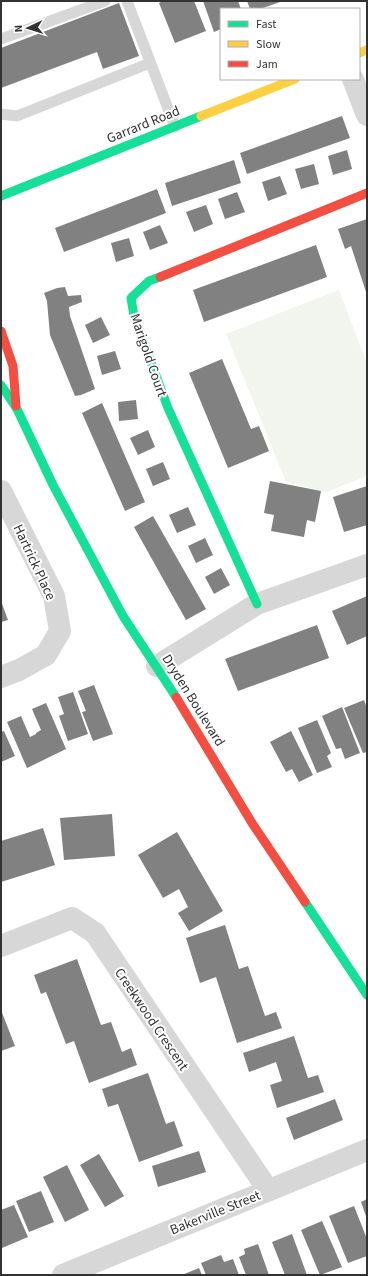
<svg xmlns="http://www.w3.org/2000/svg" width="368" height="1276" viewBox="0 0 368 1276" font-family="'Source Sans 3',sans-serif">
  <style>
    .green { fill: #f1f5ed }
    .building { fill: #818181 }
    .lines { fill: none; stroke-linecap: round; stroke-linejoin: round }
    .lane { stroke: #d7d7d7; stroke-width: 11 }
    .street { stroke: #d7d7d7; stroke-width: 22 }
    .fast { stroke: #16e098; stroke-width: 9 }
    .slow { stroke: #ffcf43; stroke-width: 9 }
    .jam { stroke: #f24e42; stroke-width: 9 }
    .labels { text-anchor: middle; stroke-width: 4; stroke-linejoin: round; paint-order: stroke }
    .street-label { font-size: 14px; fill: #333; stroke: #fff }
  </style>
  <rect width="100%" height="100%" fill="#fff"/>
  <!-- green -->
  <path class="green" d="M339,290L367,364V476L326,492L286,482L226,334Z"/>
  <!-- building -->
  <g class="building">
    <path d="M163,1H194L206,31L175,43L159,3Z"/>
    <path d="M203,1H238L241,9H221V29L214,32Z"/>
    <path d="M247,1H283L260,9H250Z"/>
    <path d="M119,3L139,56L103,69L97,52L1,88V48Z"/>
    <path d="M342,116L350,138L247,174L240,153Z"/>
    <path d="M347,150L352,169L333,175L328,156Z"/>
    <path d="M234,160L241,183L172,206L165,183Z"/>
    <path d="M314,164L319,184L301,189L295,169Z"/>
    <path d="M280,176L287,194L268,201L262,182Z"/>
    <path d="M157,189L166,213L64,252L55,228Z"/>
    <path d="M237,192L245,212L225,219L218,199Z"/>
    <path d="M206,205L213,224L194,232L186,212Z"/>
    <path d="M367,219V295L351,246L345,249L338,229Z"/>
    <path d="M160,225L168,243L150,250L143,232Z"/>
    <path d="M129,238L134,256L116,262L111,243Z"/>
    <path d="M316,245L327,277L204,322L193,290Z"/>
    <path d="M65,287L68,296L81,295L82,302L69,307L70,316L95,389L81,395L75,396L50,335L47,301L44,293L57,288Z"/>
    <path d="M101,317L110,335L93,343L85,325Z"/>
    <path d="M115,351L121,369L102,375L97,356Z"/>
    <path d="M222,359L251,429L259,426L269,451L228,468L189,373Z"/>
    <path d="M136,400L138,419L119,421L118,402Z"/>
    <path d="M102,403L145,502L125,511L82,413Z"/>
    <path d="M148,430L155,447L138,455L130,438Z"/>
    <path d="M163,462L170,479L153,486L146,469Z"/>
    <path d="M270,481L321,491L315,522L307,520L304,537L271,531L274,515L264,513Z"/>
    <path d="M367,486V525L344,532L333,497Z"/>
    <path d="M188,507L196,525L177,533L169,515Z"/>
    <path d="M153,516L206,609L186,620L134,527Z"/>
    <path d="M205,538L213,555L196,563L188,546Z"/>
    <path d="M221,568L230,585L214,594L205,577Z"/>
    <path d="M367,596V636L347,645L332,611Z"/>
    <path d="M1,601L8,620L1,622Z"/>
    <path d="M317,625L329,658L238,691L225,659Z"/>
    <path d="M94,685L113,734L93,741L82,712L86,711L78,691Z"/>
    <path d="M73,692L88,734L68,741L59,716L64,714L58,697Z"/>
    <path d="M364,700L367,708V752L363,753L344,708Z"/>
    <path d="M46,703L66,749L27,768L7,722L21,716L30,737L36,734V733L41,730L32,709Z"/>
    <path d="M342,707L360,753L345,759L341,748L336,749L322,716Z"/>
    <path d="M317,720L331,753L327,756L332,767L317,773L298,728Z"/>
    <path d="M4,731L15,756L1,762V732Z"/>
    <path d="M291,731L313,775L299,782L292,769L286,772L270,742Z"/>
    <path d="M112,814L115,856L64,860L60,818Z"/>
    <path d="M43,828L55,865L1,882V841Z"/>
    <path d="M177,832L223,911L189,931L178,913L188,907L179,889L163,898L138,855Z"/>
    <path d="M225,925L239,969L248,966L265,1016L276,1012L282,1028L237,1043L216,977L200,983L186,938Z"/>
    <path d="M77,959L101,1025L111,1022L122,1052L131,1048L137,1065L89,1083L74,1041L66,1044L46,992L41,994L34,975Z"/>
    <path d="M1,1010L15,1046L1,1051Z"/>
    <path d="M294,1036L308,1078L318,1075L324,1092L277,1108L270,1085L282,1081L276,1062L249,1072L243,1053Z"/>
    <path d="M148,1073L166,1124L174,1121L183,1146L139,1162L118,1104L108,1107L102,1089Z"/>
    <path d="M335,1099L343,1120L294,1140L286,1118Z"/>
    <path d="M199,1151L206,1172L158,1187L152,1166Z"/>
    <path d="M99,1154L124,1196L105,1207L80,1165Z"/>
    <path d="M67,1165L89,1210L65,1222L43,1177Z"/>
    <path d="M41,1191L54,1222L29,1232L16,1201Z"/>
    <path d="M367,1199V1219L361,1202Z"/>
    <path d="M14,1205L28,1237L2,1248L1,1210Z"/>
    <path d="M354,1206L367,1239V1256L348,1263L329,1216Z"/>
    <path d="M322,1221L342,1267L320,1275L301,1230Z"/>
    <path d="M292,1234L307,1275H285L272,1242Z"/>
    <path d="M258,1244L269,1275H246L239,1257L245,1254L244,1249Z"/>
    <path d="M221,1255L224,1262L233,1259L239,1275H206L201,1263Z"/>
    <path d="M199,1268L202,1275H182Z"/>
  </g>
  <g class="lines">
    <!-- lane -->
    <g class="lane">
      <path d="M127,1L175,127"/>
      <path d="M1,39L105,1"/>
      <path d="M1,114L17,116L150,63"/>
    </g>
    <!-- street -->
    <g class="street">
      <path d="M353,79L367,115"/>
      <path d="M1,491L54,596L60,631L46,655L19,670L1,677"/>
      <path d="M157,666L257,604L367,565"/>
      <path d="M1,946L72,918L95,933L268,1190"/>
      <path d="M63,1275L367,1150"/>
    </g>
    <!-- fast -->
    <g class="fast">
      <path d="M1,196L201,116"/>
      <path d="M160,277L149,281L131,298L134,316L168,408L257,604"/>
      <path d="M1,385L17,409L53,485L123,616L176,697"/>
      <path d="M305,902L367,995"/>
    </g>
    <!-- slow -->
    <g class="slow">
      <path d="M359,53L367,50"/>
      <path d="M201,116L295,79"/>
    </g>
    <!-- jam -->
    <g class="jam">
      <path d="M160,277L367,193"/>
      <path d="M1,331L13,366L16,406"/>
      <path d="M176,697L252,823L305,902"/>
    </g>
  </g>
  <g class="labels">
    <!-- street labels -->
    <g class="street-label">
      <text transform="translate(143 124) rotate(-22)" y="5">Garrard Road</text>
      <text transform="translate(149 355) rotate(71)" y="5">Marigold Court</text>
      <text transform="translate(35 562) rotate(65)" y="5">Hartrick Place</text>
      <text transform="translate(194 700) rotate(58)" y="5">Dryden Boulevard</text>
      <text transform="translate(152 1019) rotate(56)" y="5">Creekwood Crescent</text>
      <text transform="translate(215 1212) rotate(-22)" y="5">Bakerville Street</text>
    </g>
  </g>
  <!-- border -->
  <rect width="368" height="1276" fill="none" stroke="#333333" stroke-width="4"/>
  <!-- legend -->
  <rect x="220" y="8" width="140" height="72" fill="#ffffff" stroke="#adadad"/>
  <rect x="228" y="21" width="20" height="6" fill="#16e098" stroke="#adadad"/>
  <text x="256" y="28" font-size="12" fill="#333333">Fast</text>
  <rect x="228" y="41" width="20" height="6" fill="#ffcf43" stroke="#adadad"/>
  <text x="256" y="48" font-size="12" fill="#333333">Slow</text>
  <rect x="228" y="61" width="20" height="6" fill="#f24e42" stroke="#adadad"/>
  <text x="256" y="68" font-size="12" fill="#333333">Jam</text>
  <!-- north arrow -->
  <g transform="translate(28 28) rotate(266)" stroke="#ffffff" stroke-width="3" paint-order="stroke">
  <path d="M0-3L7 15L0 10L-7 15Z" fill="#333333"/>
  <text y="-6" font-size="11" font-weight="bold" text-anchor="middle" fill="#333333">N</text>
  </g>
</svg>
